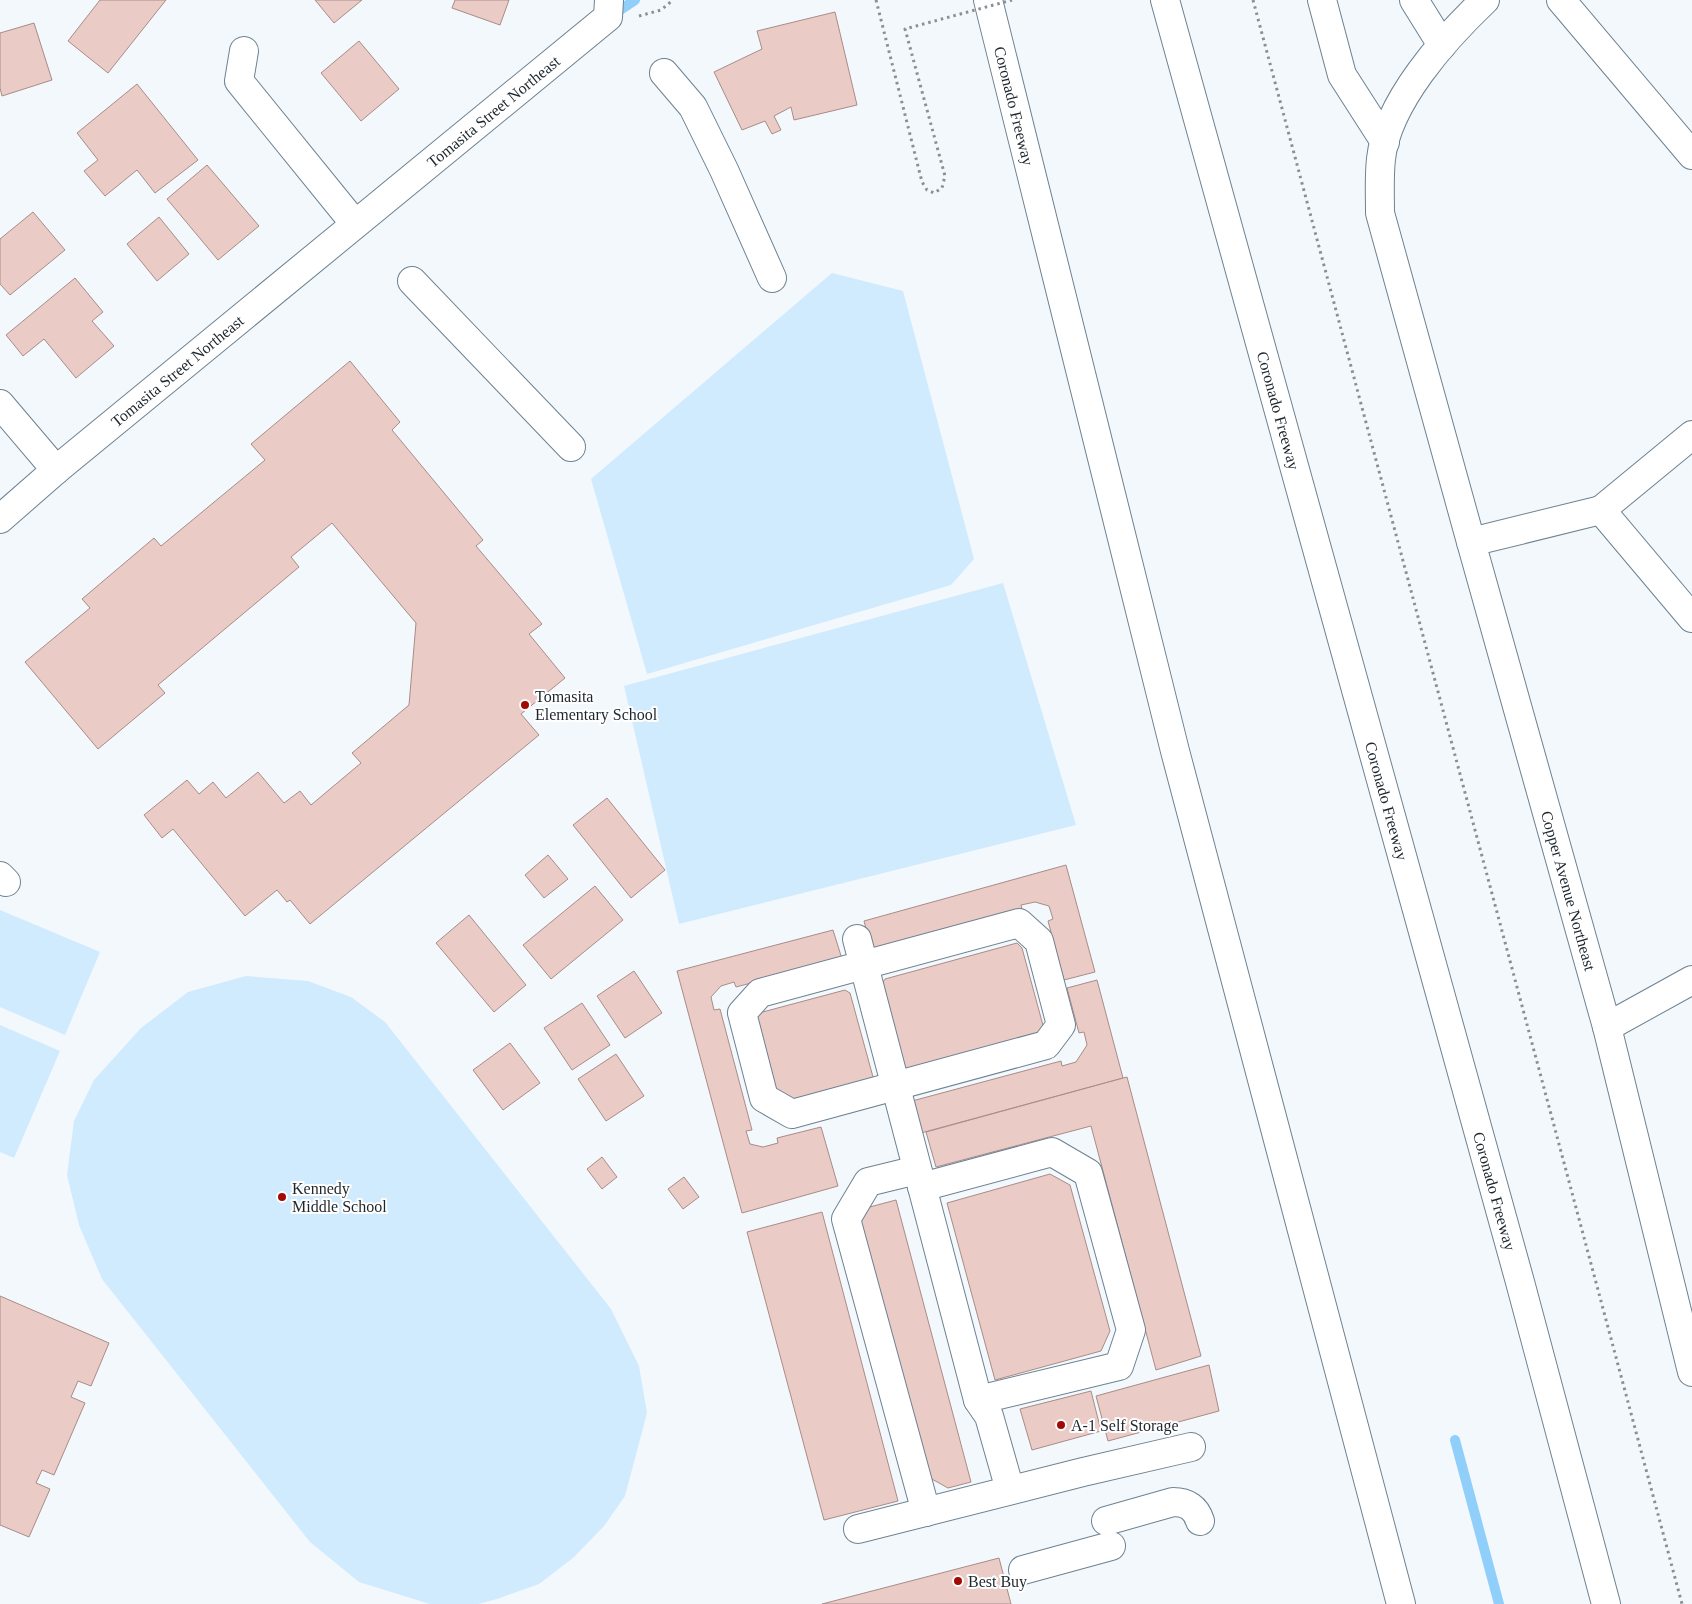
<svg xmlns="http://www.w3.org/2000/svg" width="1692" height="1604" viewBox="0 0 1692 1604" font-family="'Times New Roman',serif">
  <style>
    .green { fill: #d0eafe }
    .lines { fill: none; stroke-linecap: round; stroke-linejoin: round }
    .stream { stroke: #91cffb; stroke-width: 10 }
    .building { fill: #eacbc6; stroke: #a88c88 }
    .minor-casing { stroke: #6d8292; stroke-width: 30 }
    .highway-casing { stroke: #6d8292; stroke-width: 30 }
    .path { stroke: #898f95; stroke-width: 3; stroke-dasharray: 2.5 4; stroke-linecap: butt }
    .minor { stroke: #fff; stroke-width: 28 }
    .highway { stroke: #fff; stroke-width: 28 }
    .path-bridge { stroke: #898f95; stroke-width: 3; stroke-dasharray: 2.5 4; stroke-linecap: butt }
    .poi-dot { fill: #a20a06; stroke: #fff; stroke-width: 2 }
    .labels { text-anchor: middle; stroke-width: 4; stroke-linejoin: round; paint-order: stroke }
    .street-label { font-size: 16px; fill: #1e262d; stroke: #fff }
    .poi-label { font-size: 16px; fill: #1e262d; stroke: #fff; text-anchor: start }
  </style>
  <rect width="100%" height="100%" fill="#f3f8fc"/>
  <!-- green -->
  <g class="green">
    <path d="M832,273L903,291L974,559L951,585L647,674L591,479Z"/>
    <path d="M1003,583L1076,825L679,924L624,686Z"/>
    <path d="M0,910L100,952L65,1035L0,1007Z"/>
    <path d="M246,976L308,981L351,997L385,1022L611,1309L639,1366L647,1413L625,1496L604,1526L573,1558L539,1584L497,1599L478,1604H430L359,1582L310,1542L102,1279L79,1225L67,1175L74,1121L94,1080L141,1028L188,992Z"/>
    <path d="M0,1025L60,1051L14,1158L0,1152Z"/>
  </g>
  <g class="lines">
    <!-- stream -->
    <g class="stream">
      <path d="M611,16L635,0"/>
      <path d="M1455,1440L1499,1604"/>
    </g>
  </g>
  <!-- building -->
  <g class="building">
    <path d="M100,0H166L108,73L68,41Z"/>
    <path d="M315,0H362L334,23Z"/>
    <path d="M455,0H509L500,25L452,8Z"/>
    <path d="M835,12L857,105L794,120L791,107L774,116L781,130L772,134L765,121L742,130L714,72L762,49L757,31Z"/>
    <path d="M34,23L52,80L2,96L0,88V33Z"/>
    <path d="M359,41L399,89L361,121L321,73Z"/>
    <path d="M137,84L198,160L155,193L137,170L105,196L84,171L98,160L77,133Z"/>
    <path d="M207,165L259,226L218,260L167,199Z"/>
    <path d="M33,212L65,250L10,295L0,284V239Z"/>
    <path d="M159,217L189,254L157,281L127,244Z"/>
    <path d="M75,278L103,312L92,321L114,346L76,378L44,339L23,356L6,335Z"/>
    <path d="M350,361L400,422L392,430L483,540L476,546L542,624L529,634L565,678L521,714L539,735L310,924L290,900L287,902L277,890L245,916L173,829L162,838L144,815L187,780L199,794L213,782L226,798L258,772L284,803L300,791L311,805L361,763L352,753L409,705L416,623L332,523L291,557L299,567L158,685L165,693L98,749L25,662L90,608L82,599L154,538L161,546L265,460L251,444Z"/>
    <path d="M607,798L665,870L631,898L573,825Z"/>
    <path d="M548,855L568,879L544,898L525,875Z"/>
    <path d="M1066,865L1095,972L1064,980L1048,921L1053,919L1049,906L1035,902L1021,905L1022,909L872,951L864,921Z"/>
    <path d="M595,886L623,920L551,979L523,945Z"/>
    <path d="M469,915L526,985L494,1012L436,943Z"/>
    <path d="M833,930L842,959L736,987L734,982L721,986L711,997L714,1010L720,1009L752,1130L746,1131L750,1144L763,1147L778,1143L777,1138L821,1127L838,1186L742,1213L677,971Z"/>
    <path d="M1017,943L1022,948L1044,1029L1042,1034L908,1070L902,1067L881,986L885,979Z"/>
    <path d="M634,971L662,1013L625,1038L597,996Z"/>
    <path d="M1097,980L1123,1078L921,1133L912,1101L1061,1061L1062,1066L1076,1062L1087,1045L1084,1032L1079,1033L1067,988Z"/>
    <path d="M845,990L850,993L873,1077L870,1080L782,1104L778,1102L754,1018L759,1013Z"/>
    <path d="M582,1003L610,1045L572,1070L544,1028Z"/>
    <path d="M510,1043L540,1083L503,1110L473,1070Z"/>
    <path d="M616,1054L644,1096L606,1121L578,1079Z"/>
    <path d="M1127,1077L1201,1356L1156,1370L1091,1126L936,1167L926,1132Z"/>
    <path d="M602,1157L617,1177L602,1189L587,1169Z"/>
    <path d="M1050,1174L1070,1185L1110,1331L1101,1351L995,1380L947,1203Z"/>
    <path d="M684,1177L699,1197L683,1209L668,1189Z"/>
    <path d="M896,1200L971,1482L948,1488L930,1478L860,1219L866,1208Z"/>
    <path d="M822,1212L898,1501L824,1520L747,1232Z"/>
    <path d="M0,1296L109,1343L91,1386L78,1381L71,1397L85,1403L54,1475L42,1470L36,1483L50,1489L29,1537L0,1525Z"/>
    <path d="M1209,1365L1219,1411L1108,1441L1096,1396Z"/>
    <path d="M1091,1391L1101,1431L1032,1450L1020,1409Z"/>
    <path d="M999,1558L1011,1604H822Z"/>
  </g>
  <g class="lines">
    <defs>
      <g id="minor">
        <path d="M1322,0L1342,75L1385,142"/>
        <path d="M1414,0L1442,45"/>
        <path d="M1561,0L1692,155"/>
        <path d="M244,51L239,81L355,224"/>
        <path d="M664,73L693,107L724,170L772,278"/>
        <path d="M412,281L571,447"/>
        <path d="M0,404L56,470"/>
        <path d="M1692,435L1601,510L1692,618"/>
        <path id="s1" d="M1601,510L1471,542L1607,1027L1692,1372"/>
        <path id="s2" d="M0,519L56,470L608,17L609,0"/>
        <path d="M1471,542L1380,213C1380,195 1379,176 1381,159C1387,102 1445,38 1485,0"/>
        <path d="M0,876L6,882"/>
        <path d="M1019,923L1039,941L1061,1025L1046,1045L792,1114L764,1098L742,1013L760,993Z"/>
        <path d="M857,939L978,1400L989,1416L1010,1490"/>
        <path d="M1607,1027L1692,980"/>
        <path d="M917,1170L868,1182L846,1219L926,1512"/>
        <path d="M922,1187L1052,1152L1088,1173L1131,1330L1119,1366L978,1400"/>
        <path d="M1106,1521L1173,1502C1187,1502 1196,1508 1200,1521"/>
        <path d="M858,1529L1083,1472L1191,1447"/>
        <path d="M1023,1570L1111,1546"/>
      </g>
      <g id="highway">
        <path id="s3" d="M988,0L1175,751L1401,1604"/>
        <path id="s4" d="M1165,0L1520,1282L1606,1604"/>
      </g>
    </defs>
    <!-- minor casing -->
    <use href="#minor" class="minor-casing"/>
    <!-- highway casing -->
    <use href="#highway" class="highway-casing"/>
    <!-- path -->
    <g class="path">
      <path d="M1253,0L1682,1604"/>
      <path d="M639,16L661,10L673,0"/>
    </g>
    <!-- minor -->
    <use href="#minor" class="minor"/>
    <!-- highway -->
    <use href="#highway" class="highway"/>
    <!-- path-bridge -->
    <path class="path-bridge" d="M876,0L922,182L927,190L934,193L942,188L945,176L905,29L1012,0"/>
  </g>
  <!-- markers -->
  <g class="poi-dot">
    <circle cx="525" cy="705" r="5"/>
    <circle cx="282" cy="1197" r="5"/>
    <circle cx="1061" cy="1425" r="5"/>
    <circle cx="958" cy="1581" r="5"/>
  </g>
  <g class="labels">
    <!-- street labels -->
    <g class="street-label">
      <text dy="6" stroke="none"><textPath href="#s3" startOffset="109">Coronado Freeway</textPath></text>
      <text dy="6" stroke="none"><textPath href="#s2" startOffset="640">Tomasita Street Northeast</textPath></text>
      <text dy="6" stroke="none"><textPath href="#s2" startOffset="231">Tomasita Street Northeast</textPath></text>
      <text dy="6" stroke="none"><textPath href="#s4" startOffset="426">Coronado Freeway</textPath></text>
      <text dy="6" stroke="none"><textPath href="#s4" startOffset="831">Coronado Freeway</textPath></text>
      <text dy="6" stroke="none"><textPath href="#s1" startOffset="496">Copper Avenue Northeast</textPath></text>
      <text dy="6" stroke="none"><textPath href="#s4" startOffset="1236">Coronado Freeway</textPath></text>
    </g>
    <!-- poi labels -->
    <g class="poi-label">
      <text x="535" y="702">Tomasita<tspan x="535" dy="18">Elementary School</tspan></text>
      <text x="292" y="1194">Kennedy<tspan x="292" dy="18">Middle School</tspan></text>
      <text x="1071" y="1431">A-1 Self Storage</text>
      <text x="968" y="1587">Best Buy</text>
    </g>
  </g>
</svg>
